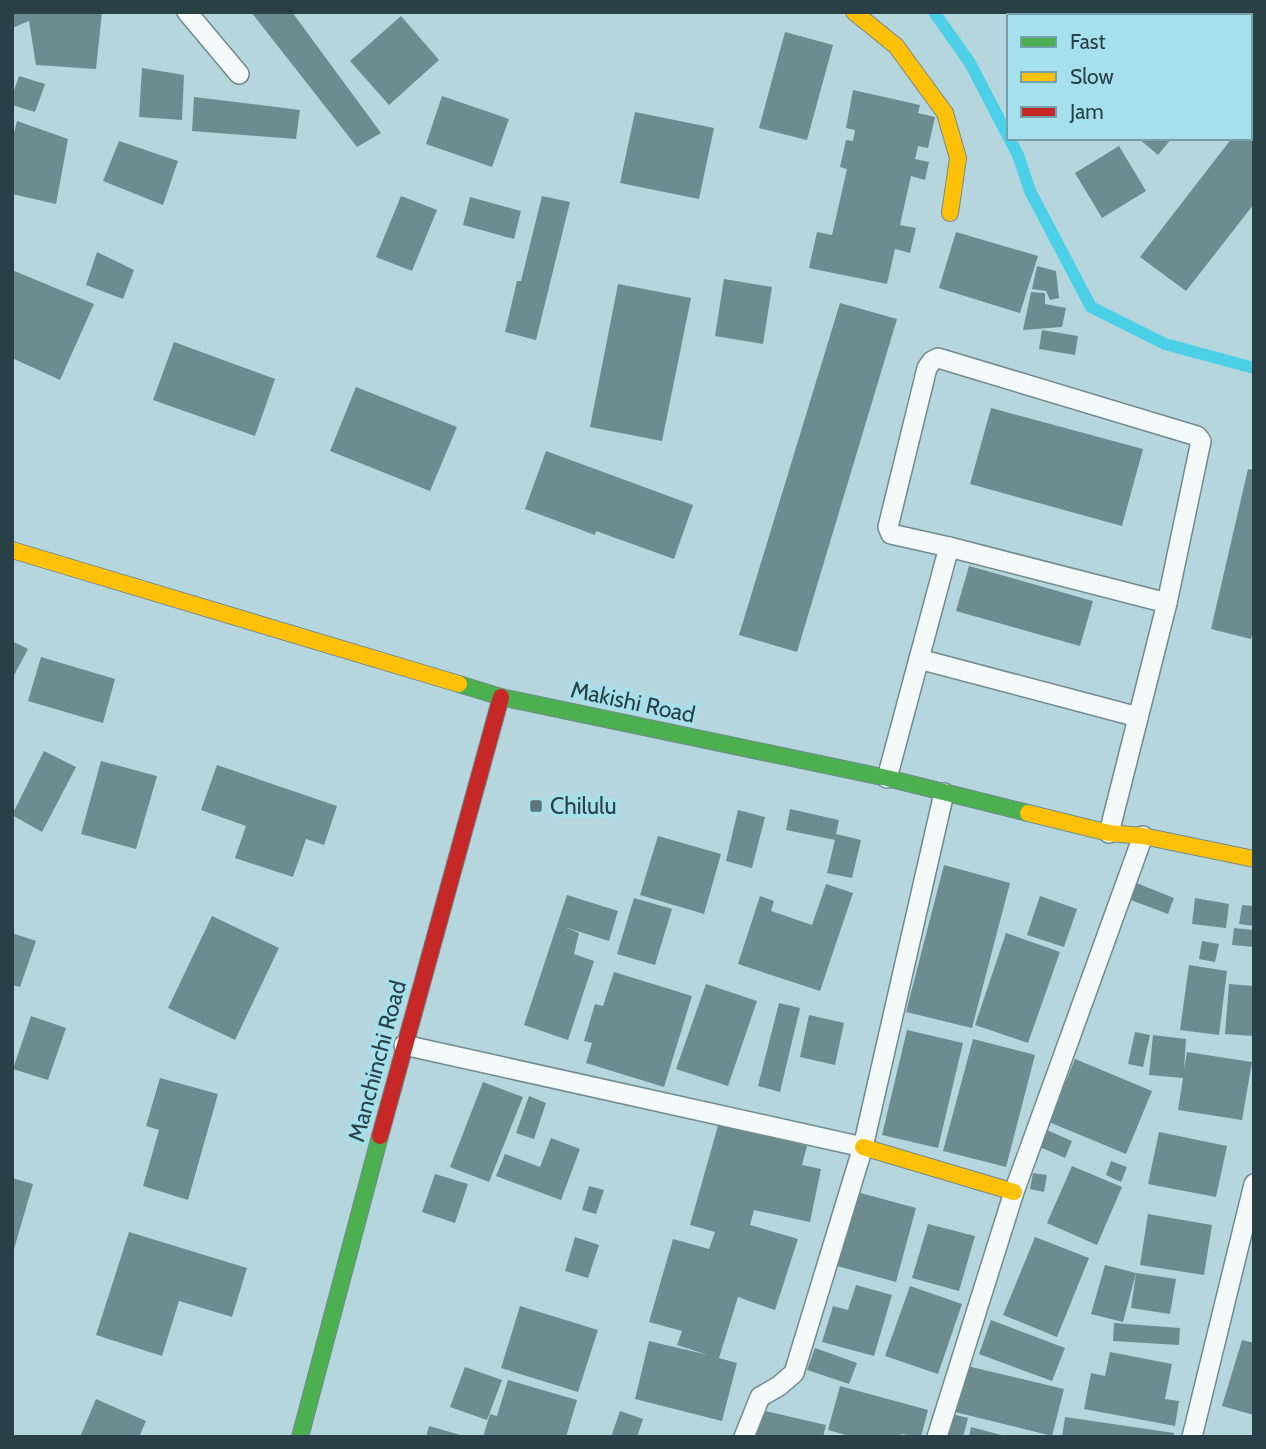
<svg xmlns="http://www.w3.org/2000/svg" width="1266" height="1449" viewBox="0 0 1266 1449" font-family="Cabin,sans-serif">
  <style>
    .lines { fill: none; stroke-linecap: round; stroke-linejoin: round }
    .stream { stroke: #4cd0e7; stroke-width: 12 }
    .building { fill: #6c8c8f }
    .lane-casing { stroke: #708a8f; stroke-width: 22 }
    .fast-casing { stroke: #708a8f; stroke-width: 18 }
    .slow-casing { stroke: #708a8f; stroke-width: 18 }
    .jam-casing { stroke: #708a8f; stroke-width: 18 }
    .lane { stroke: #f4f9fa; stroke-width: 19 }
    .fast { stroke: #4caf50; stroke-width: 16 }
    .slow { stroke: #ffc107; stroke-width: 16 }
    .jam { stroke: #c62828; stroke-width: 16 }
    .poi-dot { fill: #5a757b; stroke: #a6e0ed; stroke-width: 2.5 }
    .labels { text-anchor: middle; stroke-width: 7; stroke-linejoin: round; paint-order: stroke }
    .street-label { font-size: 23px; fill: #294146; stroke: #a6e0ed }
    .poi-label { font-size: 23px; fill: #294146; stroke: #a6e0ed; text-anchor: start }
  </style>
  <rect width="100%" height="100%" fill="#b6d6dd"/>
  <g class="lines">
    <!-- stream -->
    <g class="stream">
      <path d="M934,12L970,63L1009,138"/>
      <path d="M1009,138L1018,155L1030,191L1091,307L1165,344L1254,368"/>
    </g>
  </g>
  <!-- building -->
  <g class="building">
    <path d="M12,12H102L96,69L36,65L29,21L12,28Z"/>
    <path d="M251,12H292L381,133L357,147Z"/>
    <path d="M401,16L439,60L389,105L350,61Z"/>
    <path d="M785,32L833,45L807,140L759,128Z"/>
    <path d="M142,68L184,75L182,120L139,117Z"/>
    <path d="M19,76L45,84L35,112L12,105V96Z"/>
    <path d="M853,90L920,105L918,113L935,117L928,148L918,146L915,159L929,162L925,180L911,176L900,225L916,228L910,253L895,249L887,284L809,268L817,232L832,235L847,169L840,167L846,140L853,141L855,130L846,128Z"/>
    <path d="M442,96L509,119L492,167L426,144Z"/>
    <path d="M194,97L300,110L296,139L192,131Z"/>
    <path d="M1254,110V204L1186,291L1140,257L1232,138H1250V114Z"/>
    <path d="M635,112L714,128L699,199L620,183Z"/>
    <path d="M17,121L68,139L56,204L12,194V141Z"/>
    <path d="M1138,138H1172L1158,155Z"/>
    <path d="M119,141L178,161L163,205L103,181Z"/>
    <path d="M1119,146L1146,191L1102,218L1075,173Z"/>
    <path d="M401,196L437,210L412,271L376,257Z"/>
    <path d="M542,196L570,202L536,340L505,332L517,281H521Z"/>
    <path d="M470,197L521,211L514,239L463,225Z"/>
    <path d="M956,232L1038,256L1020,313L939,288Z"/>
    <path d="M97,252L134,270L123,299L86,285Z"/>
    <path d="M1037,266L1056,271L1059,298L1050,300L1046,291L1032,289Z"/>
    <path d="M12,270L94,304L60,380L12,358Z"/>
    <path d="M724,279L772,287L763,344L715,336Z"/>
    <path d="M618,284L691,298L662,441L590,427Z"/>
    <path d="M1031,292L1045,293V304L1066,308L1062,327L1023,330Z"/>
    <path d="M840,303L897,319L797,652L739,635Z"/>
    <path d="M1042,330L1078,336L1075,355L1039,349Z"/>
    <path d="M174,342L275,379L255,436L153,400Z"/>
    <path d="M356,387L457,427L430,491L330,451Z"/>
    <path d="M991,408L1143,449L1122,526L970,484Z"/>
    <path d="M546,451L693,505L674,559L596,531L595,535L525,509Z"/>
    <path d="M1248,469L1254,470V626L1251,639L1211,629Z"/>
    <path d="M969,566L1093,601L1080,646L956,611Z"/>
    <path d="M12,641L28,649L12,679Z"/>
    <path d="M41,657L115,679L103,723L28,701Z"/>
    <path d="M44,751L76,767L42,832L12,815Z"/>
    <path d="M101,761L157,776L136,849L81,834Z"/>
    <path d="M217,765L337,806L324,845L306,839L293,877L235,858L246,826L201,810Z"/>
    <path d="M790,809L839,820L836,834L861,840L852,878L827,873L835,840L786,830Z"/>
    <path d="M738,810L765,817L752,868L726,861Z"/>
    <path d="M658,836L721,854L704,914L640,895Z"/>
    <path d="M944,865L1010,883L972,1028L906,1012Z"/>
    <path d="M1134,882L1174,898L1168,914L1128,899Z"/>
    <path d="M826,884L853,893L820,991L738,964L760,896L774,901L771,911L812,925Z"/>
    <path d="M567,895L618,911L609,941L564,927L579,933L574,954L594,961L568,1040L524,1025Z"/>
    <path d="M1040,896L1077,909L1064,947L1027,935Z"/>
    <path d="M634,898L672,909L655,965L617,954Z"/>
    <path d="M1195,898L1229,904L1226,928L1192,924Z"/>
    <path d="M1242,905L1254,906V926L1239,924Z"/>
    <path d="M212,916L279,948L235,1040L168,1008Z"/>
    <path d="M1234,928L1254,930V947L1232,945Z"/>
    <path d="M12,933L36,941L20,987L12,985Z"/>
    <path d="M1006,933L1060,952L1028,1043L975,1025Z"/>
    <path d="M1202,941L1219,944L1215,962L1199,959Z"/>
    <path d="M1189,965L1227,971L1219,1035L1180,1030Z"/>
    <path d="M614,972L692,996L664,1087L586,1063L592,1043L584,1041L595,1004L603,1006Z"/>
    <path d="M706,984L757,1001L728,1086L676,1069Z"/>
    <path d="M1229,984L1254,986L1253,1036L1225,1034Z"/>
    <path d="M779,1003L800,1008L780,1092L758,1086Z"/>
    <path d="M809,1015L844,1023L835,1065L800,1057Z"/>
    <path d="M31,1016L66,1028L48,1080L13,1069Z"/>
    <path d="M907,1030L963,1043L938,1148L882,1135Z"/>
    <path d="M1135,1032L1150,1035L1143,1067L1128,1064Z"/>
    <path d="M1153,1035L1186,1039L1184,1069L1187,1052L1252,1062L1242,1120L1178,1110L1183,1078L1149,1075Z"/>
    <path d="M973,1039L1035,1055L1006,1167L943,1151Z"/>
    <path d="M1075,1059L1152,1091L1126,1154L1049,1122Z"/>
    <path d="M160,1078L218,1094L188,1200L143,1186L159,1130L146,1126Z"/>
    <path d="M483,1082L523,1097L489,1182L450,1167Z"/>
    <path d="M529,1096L546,1103L534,1139L516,1133Z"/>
    <path d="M719,1122L807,1146L802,1165L821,1169L810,1222L754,1210L750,1225L798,1239L775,1310L738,1297L719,1358L737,1363L722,1421L635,1399L649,1341L708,1355L677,1345L682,1331L649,1322L673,1239L709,1249L715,1232L690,1225Z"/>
    <path d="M1047,1130L1072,1141L1065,1158L1040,1147Z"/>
    <path d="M1159,1132L1227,1146L1216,1197L1148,1184Z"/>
    <path d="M551,1138L580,1149L561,1200L496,1176L505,1154L540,1167Z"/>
    <path d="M1111,1161L1127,1167L1121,1182L1106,1175Z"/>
    <path d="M1072,1166L1122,1187L1097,1245L1047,1223Z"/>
    <path d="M1033,1173L1047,1175L1044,1192L1030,1189Z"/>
    <path d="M435,1174L468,1184L455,1223L422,1212Z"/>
    <path d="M12,1178L33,1184L14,1249H12Z"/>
    <path d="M589,1186L604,1190L596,1214L582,1210Z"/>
    <path d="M857,1192L916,1208L896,1282L837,1266Z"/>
    <path d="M1148,1214L1212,1225L1204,1275L1140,1265Z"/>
    <path d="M928,1224L975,1236L959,1291L912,1278Z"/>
    <path d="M129,1232L247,1268L232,1317L179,1301L162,1356L96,1335Z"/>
    <path d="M575,1237L599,1245L588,1278L565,1271Z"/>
    <path d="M1035,1237L1089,1258L1057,1337L1003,1315Z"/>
    <path d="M1105,1265L1136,1273L1123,1322L1091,1314Z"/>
    <path d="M1136,1273L1176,1279L1170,1314L1131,1308Z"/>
    <path d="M856,1285L892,1295L874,1356L822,1342L833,1306L848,1310Z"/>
    <path d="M910,1286L962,1304L938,1374L885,1356Z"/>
    <path d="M520,1306L598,1330L578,1392L501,1368Z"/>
    <path d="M991,1320L1065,1348L1052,1381L979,1354Z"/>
    <path d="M1114,1323L1180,1328L1179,1345L1113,1341Z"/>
    <path d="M1242,1340L1254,1343V1415L1222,1406Z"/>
    <path d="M815,1348L857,1363L849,1384L807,1370Z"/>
    <path d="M1110,1352L1172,1364L1165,1399L1179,1401L1175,1426L1084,1409L1091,1373L1105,1376Z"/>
    <path d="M967,1366L1064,1389L1052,1436L955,1412Z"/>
    <path d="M465,1367L502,1380L487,1420L450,1407Z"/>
    <path d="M508,1380L577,1400L566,1437H483L490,1414L497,1416Z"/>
    <path d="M840,1386L928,1410L921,1437L901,1434L900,1437H853L828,1430Z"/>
    <path d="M96,1399L146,1421L139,1437H80Z"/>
    <path d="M756,1409L826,1425L823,1437H750Z"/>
    <path d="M620,1411L643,1419L637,1437H611Z"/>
    <path d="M952,1414L968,1418L963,1437H946Z"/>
    <path d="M1065,1417L1174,1433V1437H1062Z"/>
    <path d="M429,1426L464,1436V1437H426Z"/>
    <path d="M971,1427L1005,1436V1437H969Z"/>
  </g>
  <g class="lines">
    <defs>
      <g id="lane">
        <path d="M187,12L239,74"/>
        <path d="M949,547L1167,603"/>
        <path d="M919,659L1138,717"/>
        <path d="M887,778L949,547L891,534L888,527L927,368L932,361L938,358L1197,436L1201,441L1167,603L1109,833"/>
        <path d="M404,1045L863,1147"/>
        <path d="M744,1437L760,1397L779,1386L794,1373L863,1147L944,793"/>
        <path d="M937,1437L1014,1192L1143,836"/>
        <path d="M1192,1437L1254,1184"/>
      </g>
      <g id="fast">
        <path d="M459,684L501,697L887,778L1028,813"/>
        <path d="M300,1437L380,1136"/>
      </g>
      <g id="slow">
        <path d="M854,12L896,46L945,113L958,158L950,213"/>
        <path d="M12,550L459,684"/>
        <path d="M1028,813L1109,833L1143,836L1254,859"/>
        <path d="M863,1147L1014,1192"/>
      </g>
      <path id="jam" d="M380,1136L501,697"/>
    </defs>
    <!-- lane casing -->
    <use href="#lane" class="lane-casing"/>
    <!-- fast casing -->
    <use href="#fast" class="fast-casing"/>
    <!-- slow casing -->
    <use href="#slow" class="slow-casing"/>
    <!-- jam casing -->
    <use href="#jam" class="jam-casing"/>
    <!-- lane -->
    <use href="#lane" class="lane"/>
    <!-- fast -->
    <use href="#fast" class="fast"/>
    <!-- slow -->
    <use href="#slow" class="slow"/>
    <!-- jam -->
    <use href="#jam" class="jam"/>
  </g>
  <!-- markers -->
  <rect class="poi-dot" x="529" y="799" width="14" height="14" rx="3.5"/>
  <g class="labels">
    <!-- street labels -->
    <g class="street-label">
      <text transform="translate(633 702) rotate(12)" y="8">Makishi Road</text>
      <text transform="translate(377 1061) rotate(-75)" y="8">Manchinchi Road</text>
    </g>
    <!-- poi labels -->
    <g class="poi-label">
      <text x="550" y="814">Chilulu</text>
    </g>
  </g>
  <!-- border -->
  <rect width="1266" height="1449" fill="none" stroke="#294146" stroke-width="28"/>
  <!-- legend -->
  <rect x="1007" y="14" width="245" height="126" fill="#a6e0ed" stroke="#74a0aa" stroke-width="2"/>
  <rect x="1021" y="37" width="35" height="10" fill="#4caf50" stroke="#74a0aa" stroke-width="2"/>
  <text x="1070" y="49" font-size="21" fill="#294146">Fast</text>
  <rect x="1021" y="72" width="35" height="10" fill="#ffc107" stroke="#74a0aa" stroke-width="2"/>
  <text x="1070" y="84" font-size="21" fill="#294146">Slow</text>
  <rect x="1021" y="107" width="35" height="10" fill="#c62828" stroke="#74a0aa" stroke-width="2"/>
  <text x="1070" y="119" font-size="21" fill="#294146">Jam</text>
</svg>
